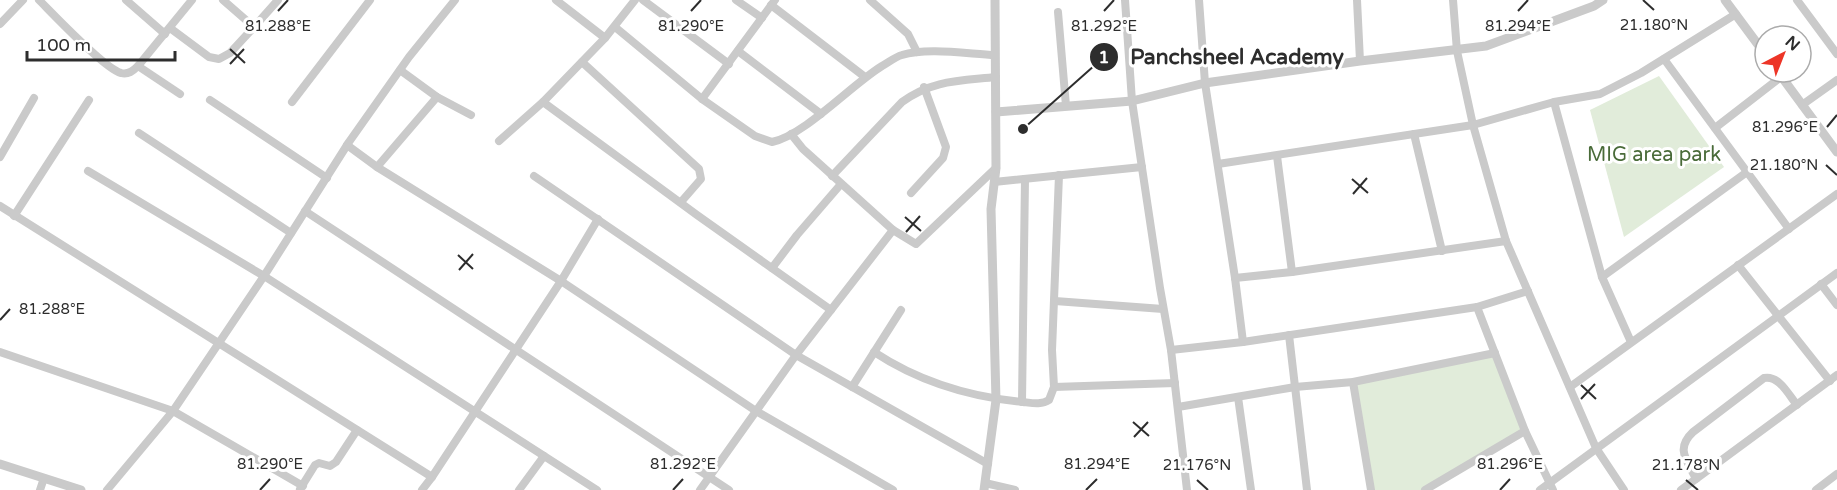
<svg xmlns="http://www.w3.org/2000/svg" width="1837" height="490" viewBox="0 0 1837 490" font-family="'Varela Round',sans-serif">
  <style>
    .green { fill: #e1ecda }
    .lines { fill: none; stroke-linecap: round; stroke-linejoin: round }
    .minor { stroke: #cacaca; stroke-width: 8 }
    .tertiary { stroke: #cacaca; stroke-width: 9 }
    .ticks { fill: none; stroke: #2d2d2d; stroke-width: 2 }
    .labels { text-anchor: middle; stroke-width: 6; stroke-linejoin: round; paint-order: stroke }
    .park-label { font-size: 20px; fill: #496b39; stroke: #fff }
    .ticks-label { font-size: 15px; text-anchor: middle; fill: #2d2d2d; stroke: #fff; stroke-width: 6; stroke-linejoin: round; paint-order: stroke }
    .leader { fill: none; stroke: #2d2d2d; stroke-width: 2 }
    .callout-dot { fill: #2d2d2d; stroke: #fff; stroke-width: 2 }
    .mark-label { font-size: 18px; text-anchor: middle; font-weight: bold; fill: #fff }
    .callout-label { font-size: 21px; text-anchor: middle; font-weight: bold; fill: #2d2d2d; stroke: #fff; stroke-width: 6; stroke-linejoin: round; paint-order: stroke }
  </style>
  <rect width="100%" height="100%" fill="#fff"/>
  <!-- green -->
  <g class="green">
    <path d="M1659,76L1724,167L1624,237L1590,110Z"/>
    <path d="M1495,353L1525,431L1425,490H1371L1353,382Z"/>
  </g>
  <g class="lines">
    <!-- minor -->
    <g class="minor">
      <path d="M39,0C54,15 105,69 121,73C128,75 133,71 138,66L192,0"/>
      <path d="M126,0L165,34"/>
      <path d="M223,0L254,27L278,0"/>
      <path d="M556,0L605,38"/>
      <path d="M643,0L729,64"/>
      <path d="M736,0L762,18"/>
      <path d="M870,0L908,34L917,52"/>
      <path d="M1125,0L1132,101L1160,288L1171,350L1187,490"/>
      <path d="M1199,0L1205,83L1235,278L1243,342"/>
      <path d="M1357,0L1360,61"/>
      <path d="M1453,0L1457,51L1473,125L1506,241L1596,448L1624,490"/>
      <path d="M1797,0L1837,54"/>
      <path d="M771,5L865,77"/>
      <path d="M1058,12L1066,106"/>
      <path d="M0,24L23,0"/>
      <path d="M615,27L702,99L755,136L772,142C805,135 851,85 882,66C889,62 895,57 902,55C927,47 969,54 995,55"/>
      <path d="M170,28L209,57L219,59L230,53L254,27"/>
      <path d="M738,51L821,114"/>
      <path d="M1664,59L1789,229"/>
      <path d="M582,62L699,169L701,179L681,202"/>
      <path d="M138,66L180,94"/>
      <path d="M400,70L437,97L471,115"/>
      <path d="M702,99L775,0"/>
      <path d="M210,100L327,178"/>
      <path d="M292,102L370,0"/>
      <path d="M543,102L697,215L831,310"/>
      <path d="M1554,102L1602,277L1631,342"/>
      <path d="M1802,105L1837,80"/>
      <path d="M1715,128L1781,77"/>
      <path d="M139,133L291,233"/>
      <path d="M791,134L803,149L893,230"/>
      <path d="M1414,134L1442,251"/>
      <path d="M499,141L543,102L605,38L635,0"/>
      <path d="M347,145L377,167L561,281L756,411L893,490"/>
      <path d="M1277,156L1292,272"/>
      <path d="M0,157L34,98"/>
      <path d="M1218,164L1473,125L1554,102L1600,94L1641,73L1736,14"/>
      <path d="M377,167L437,97"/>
      <path d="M88,171L264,276L597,490"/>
      <path d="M534,176L796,355L988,464"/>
      <path d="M832,176L902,102C932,80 959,81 996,77"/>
      <path d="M994,182L1142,167"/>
      <path d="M911,193L943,158L946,147L924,87"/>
      <path d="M0,206L432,477"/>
      <path d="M305,211L729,490"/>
      <path d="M14,216L89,100"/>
      <path d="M1738,265L1830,381"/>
      <path d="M772,268L797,235L841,184"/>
      <path d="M1602,277L1747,172"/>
      <path d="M1235,278L1292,272L1506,241"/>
      <path d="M1821,284L1837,305"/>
      <path d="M1055,301L1163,309"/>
      <path d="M1477,307L1528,291"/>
      <path d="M1289,335L1307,490"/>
      <path d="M1171,350L1243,342L1477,307L1525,431L1553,490"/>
      <path d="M0,352L173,411L303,486"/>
      <path d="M874,352C918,381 970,397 1023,402C1032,403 1042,405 1049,400L1054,387L1052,350L1059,175"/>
      <path d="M1353,382L1371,490"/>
      <path d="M852,387L901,310"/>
      <path d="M1054,387L1175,383"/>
      <path d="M1570,387L1837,194"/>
      <path d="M1238,397L1251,490"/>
      <path d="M1022,402L1025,179"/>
      <path d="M1178,407L1295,387L1353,382L1495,353"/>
      <path d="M1696,479C1687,460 1675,449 1693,432L1764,378C1779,375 1788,394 1797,405"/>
      <path d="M985,483L1015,490"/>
      <path d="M300,489L315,465L319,463L330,466L336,462L357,430"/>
      <path d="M40,490L44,478"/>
      <path d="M107,490L173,411L264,276L349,142L409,57L455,0"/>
      <path d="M422,490L432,477L561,281L598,219"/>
      <path d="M519,490L544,456"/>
      <path d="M700,490L796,355L893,230L916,244L996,168"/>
      <path d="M1425,490L1525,431"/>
      <path d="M1540,490L1837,273"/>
      <path d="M1681,490L1837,375"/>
      <path d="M1816,490L1837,474"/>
    </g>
    <!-- tertiary -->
    <g class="tertiary">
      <path d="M1725,0L1765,54"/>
      <path d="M1778,72L1837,152"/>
      <path d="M996,112L1132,101L1205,83L1360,61L1486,46L1594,6L1603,0"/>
      <path d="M0,464L81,490"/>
      <path d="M984,490L996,400L991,209L996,168L995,0"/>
    </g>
  </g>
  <!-- ticks -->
  <path class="ticks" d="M1643,0L1654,10M278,11L288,0M691,11L701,0M1104,11L1114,0M1518,11L1528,0M230,49L245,63M230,64L244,49M1827,127L1837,115M1826,165L1837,175M1352,179L1368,193M1353,194L1367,178M905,217L921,231M906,232L920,216M458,255L473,269M459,270L473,254M0,320L10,309M1581,385L1596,399M1581,399L1595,384M1133,422L1149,436M1134,437L1148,422M1197,480L1208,490M1686,480L1698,490M260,490L270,479M673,490L683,479M1086,490L1097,479M1500,490L1510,479"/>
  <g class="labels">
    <!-- park labels -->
    <g class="park-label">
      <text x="1654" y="161">MIG area park</text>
    </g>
  </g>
  <g class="ticks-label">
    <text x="1654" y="30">21.180°N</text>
    <text x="278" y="31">81.288°E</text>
    <text x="691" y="31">81.290°E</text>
    <text x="1104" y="31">81.292°E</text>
    <text x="1518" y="31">81.294°E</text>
    <text x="1785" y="132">81.296°E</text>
    <text x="1784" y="170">21.180°N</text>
    <text x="52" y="314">81.288°E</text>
    <text x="270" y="469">81.290°E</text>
    <text x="683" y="469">81.292°E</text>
    <text x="1097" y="469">81.294°E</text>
    <text x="1510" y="469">81.296°E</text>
    <text x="1197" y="470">21.176°N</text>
    <text x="1686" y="470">21.178°N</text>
  </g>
  <!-- callouts -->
  <path class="leader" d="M1023 129L1104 57"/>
  <g class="callout-dot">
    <circle cx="1023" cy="129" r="6"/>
    <circle cx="1104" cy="57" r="15"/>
  </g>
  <g class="mark-label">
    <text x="1104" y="63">1</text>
  </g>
  <g class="callout-label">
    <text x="1237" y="64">Panchsheel Academy</text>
  </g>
  <!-- north arrow -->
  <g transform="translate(1783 54) rotate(42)"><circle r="28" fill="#ffffff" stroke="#ababab" stroke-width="1.5"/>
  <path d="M0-4.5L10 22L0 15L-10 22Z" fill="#ed3527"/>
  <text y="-9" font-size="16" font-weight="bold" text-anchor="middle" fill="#2d2d2d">N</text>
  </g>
  <!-- scale -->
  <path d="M27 51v9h148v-9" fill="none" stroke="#2d2d2d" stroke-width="3"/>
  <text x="36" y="51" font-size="18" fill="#2d2d2d" stroke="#ffffff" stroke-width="4.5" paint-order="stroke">100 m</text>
</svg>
